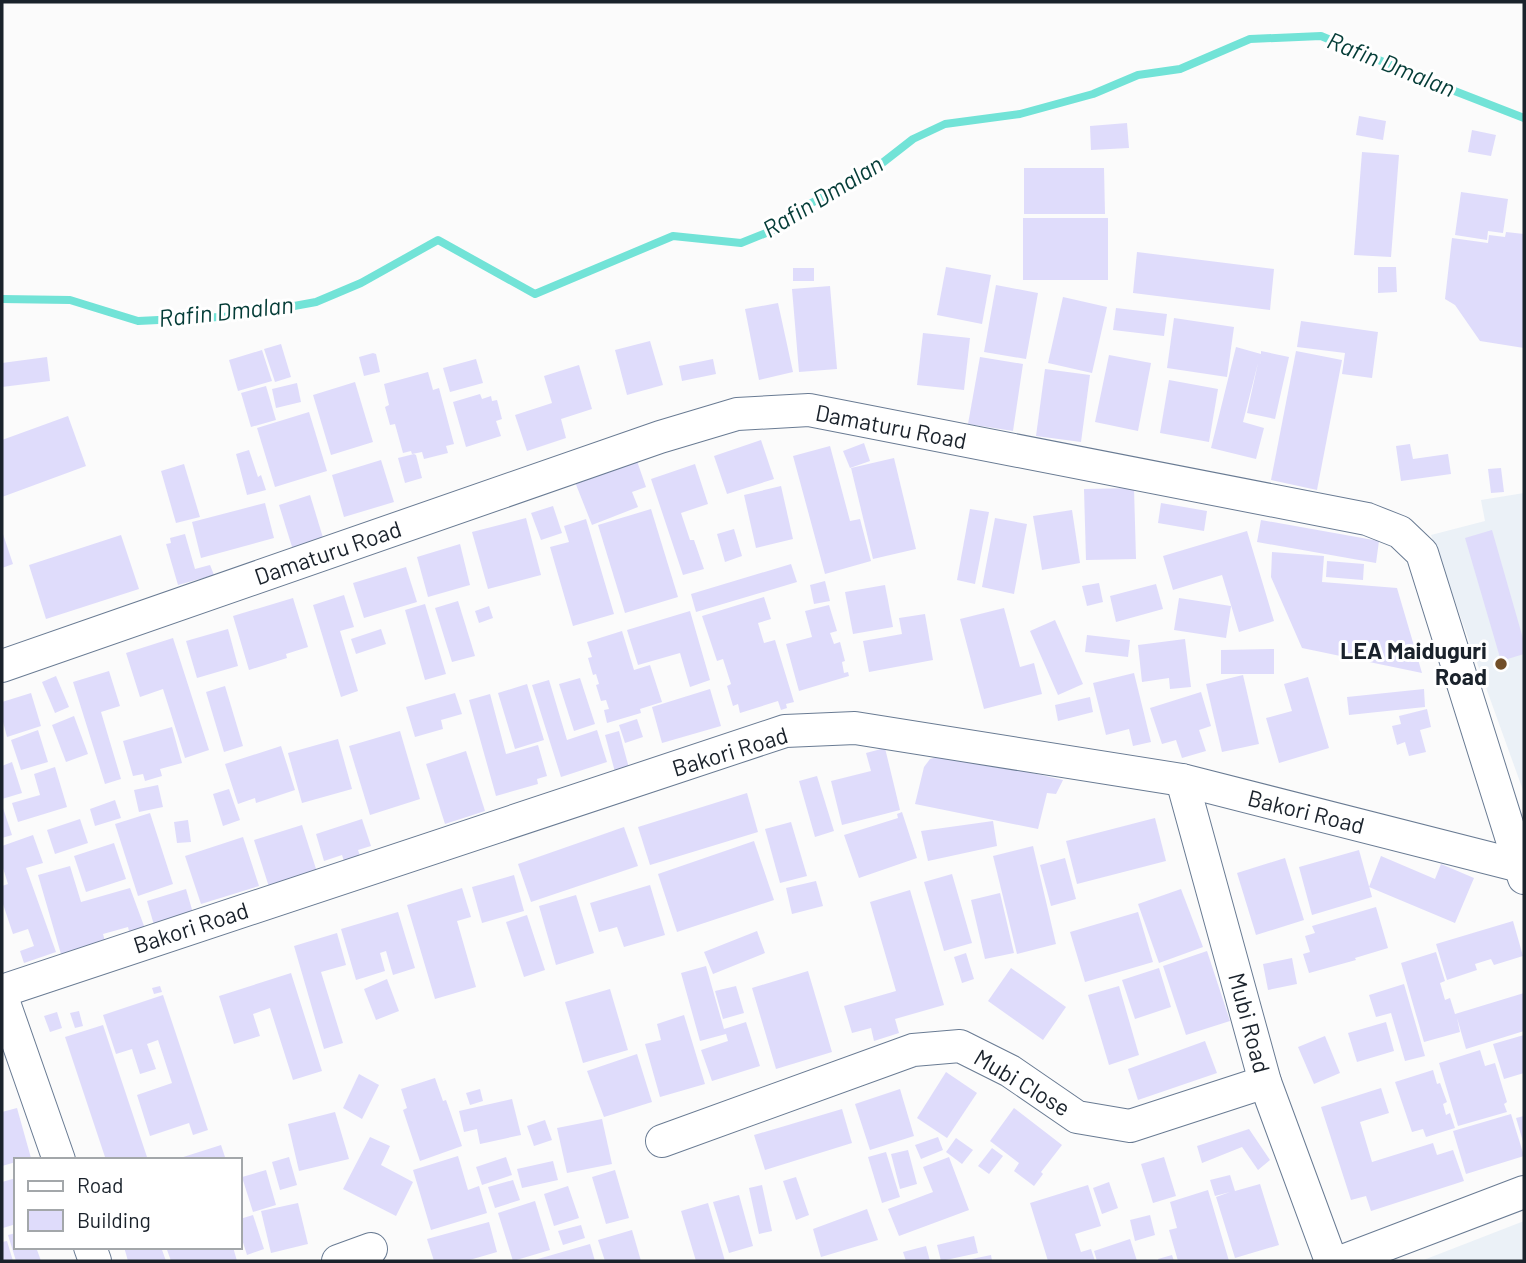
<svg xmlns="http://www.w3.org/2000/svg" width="1526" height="1263" viewBox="0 0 1526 1263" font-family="Barlow,sans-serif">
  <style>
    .built { fill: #ebf1f7 }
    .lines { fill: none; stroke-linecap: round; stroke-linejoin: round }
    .stream { stroke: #72e3d7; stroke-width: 8 }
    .building { fill: #dfdcfb }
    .minor-casing { stroke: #697b93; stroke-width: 34 }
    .minor { stroke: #fff; stroke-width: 32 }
    .poi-dot { fill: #724f28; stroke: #fff; stroke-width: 2.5 }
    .labels { text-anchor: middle; stroke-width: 6; stroke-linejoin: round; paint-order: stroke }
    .street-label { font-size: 23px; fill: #1a222b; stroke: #fff }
    .poi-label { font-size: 23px; font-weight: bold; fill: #1a222b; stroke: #fff; text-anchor: end }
    .water-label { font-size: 24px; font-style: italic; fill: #043c37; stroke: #fff }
  </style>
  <rect width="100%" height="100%" fill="#fbfbfb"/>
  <!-- built -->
  <g class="built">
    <path d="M1524,493V793L1431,535L1485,521L1481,500Z"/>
    <path d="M1524,1221V1261H1421Z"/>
  </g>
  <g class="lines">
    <!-- stream -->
    <path class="stream" d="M2,299L70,300L138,321L240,316L316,302L361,283L438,240L535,294L673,236L741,243L776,229L800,209L872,171L913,139L945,124L1020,114L1093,94L1138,75L1180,69L1250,39L1321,36L1434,83L1524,118"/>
  </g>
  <!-- building -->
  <g class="building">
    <path d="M1359,116L1386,121L1383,140L1356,135Z"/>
    <path d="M1127,123L1129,148L1091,150L1090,126Z"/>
    <path d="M1472,130L1496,135L1491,156L1468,152Z"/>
    <path d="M1362,152L1399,155L1391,257L1354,255Z"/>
    <path d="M1024,168H1104L1105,214H1024Z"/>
    <path d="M1461,192L1508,199L1503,233L1488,231L1487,240L1455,235Z"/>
    <rect x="1023" y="218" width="85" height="62"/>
    <path d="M1506,232L1524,234V348L1480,341L1455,305L1445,299L1452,238L1488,243L1489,235L1505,237Z"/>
    <path d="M1137,252L1274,269L1270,310L1133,293Z"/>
    <path d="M946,267L991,275L982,324L937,315Z"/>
    <path d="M1378,267H1396L1397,292L1378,293Z"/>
    <rect x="793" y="268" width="21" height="13"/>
    <path d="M996,285L1038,293L1026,359L984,352Z"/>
    <path d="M830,286L837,369L799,372L792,289Z"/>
    <path d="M1063,297L1107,307L1092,373L1048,363Z"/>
    <path d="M778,303L793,372L759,380L745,309Z"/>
    <path d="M1116,308L1167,314L1164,336L1113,330Z"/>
    <path d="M1174,318L1234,327L1227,377L1167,368Z"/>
    <path d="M1301,321L1378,332L1372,378L1342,374L1345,353L1297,347Z"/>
    <path d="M923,333L970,338L964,390L917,385Z"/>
    <path d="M650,341L663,385L627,395L615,350Z"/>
    <path d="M281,344L291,377L275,382L264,349Z"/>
    <path d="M1236,347L1261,354V351L1289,357L1275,419L1247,413L1258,363L1243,422L1264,428L1256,459L1211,448Z"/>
    <path d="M262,350L272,381L238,391L229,360Z"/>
    <path d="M1296,351L1342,360L1317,490L1271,480Z"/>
    <path d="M373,353L376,354L380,372L364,376L359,357Z"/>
    <path d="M1109,355L1151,363L1138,431L1095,422Z"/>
    <path d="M47,357L50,381L2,387V363Z"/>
    <path d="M980,357L1023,364L1013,431L968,424Z"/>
    <path d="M476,359L483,383L450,392L443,368Z"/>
    <path d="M713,359L716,374L682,381L679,366Z"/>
    <path d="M579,365L592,409L561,419L566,438L527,451L515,415L552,403L544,376Z"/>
    <path d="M1045,369L1090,375L1081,442L1036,436Z"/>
    <path d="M428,372L433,390L439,388L454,444L446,446L448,453L424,459L422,452L412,454L411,451L403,453L395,424L390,425L385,407L389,405L384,384Z"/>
    <path d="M1169,380L1218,389L1209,442L1160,433Z"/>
    <path d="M355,382L373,442L331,455L313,395Z"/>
    <path d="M297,383L301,402L276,408L272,389Z"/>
    <path d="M266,386L276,420L251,427L241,393Z"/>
    <path d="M480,394L482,399L491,396L492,401L497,400L502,419L496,421L501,436L466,447L453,402Z"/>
    <path d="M309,412L327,471L275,487L257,428Z"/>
    <path d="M68,416L86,466L2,497V440Z"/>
    <path d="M761,440L774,479L727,494L714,456Z"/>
    <path d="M864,443L870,461L850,468L843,451Z"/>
    <path d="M1410,444L1413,459L1448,454L1451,474L1401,481L1396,446Z"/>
    <path d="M830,446L850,521L860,519L871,561L825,574L793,456Z"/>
    <path d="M249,450L258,477L261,475L266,490L247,495L236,454Z"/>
    <path d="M414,454L416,455L422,478L405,483L398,458Z"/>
    <path d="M894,458L916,549L873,559L851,468Z"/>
    <path d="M381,460L394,502L344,517L332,475Z"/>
    <path d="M637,461L646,487L632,492L638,507L592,525L575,482Z"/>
    <path d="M184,464L200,517L176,523L161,471Z"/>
    <path d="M695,464L708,504L681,513L690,540H694L704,569L683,575L651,479Z"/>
    <path d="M1501,468L1504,492L1491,493L1488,469Z"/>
    <path d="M781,486L793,539L756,548L744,495Z"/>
    <path d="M1134,488L1136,559L1086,560L1084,489Z"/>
    <path d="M310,495L324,541L293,550L279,505Z"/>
    <path d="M265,503L274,538L201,558L192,522Z"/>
    <path d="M1161,503L1207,511L1204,531L1158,523Z"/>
    <path d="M553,506L562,533L541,540L531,513Z"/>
    <path d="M651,509L678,597L625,613L598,525Z"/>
    <path d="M970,509L989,512L975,584L957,580Z"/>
    <path d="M1072,510L1080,563L1042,570L1033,516Z"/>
    <path d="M526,518L541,575L488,589L472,532Z"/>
    <path d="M995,518L1027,524L1014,594L982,587Z"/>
    <path d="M586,519L614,614L573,626L550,547L569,542L564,526Z"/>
    <path d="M1261,520L1379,541L1376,563L1257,542Z"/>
    <path d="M734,529L742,556L725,562L717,534Z"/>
    <path d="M1492,530L1524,642V654L1501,661L1465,538Z"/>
    <path d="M2,531L13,564L2,568Z"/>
    <path d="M1247,531L1274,621L1239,632L1222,575L1173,590L1163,556Z"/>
    <path d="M185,534L195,569L210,565L214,575L178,585L166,544L171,543L170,538Z"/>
    <path d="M121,535L139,589L46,619L29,565Z"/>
    <path d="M460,544L470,585L428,597L417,557Z"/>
    <path d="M1272,552L1324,556L1322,582L1397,588L1422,673L1302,648L1271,577Z"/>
    <path d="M1327,561L1364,564L1363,580L1326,577Z"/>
    <path d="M791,564L797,582L696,612L691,594Z"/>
    <path d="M406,567L417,602L364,618L353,583Z"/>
    <path d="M825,581L830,601L814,604L810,585Z"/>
    <path d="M1099,583L1103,602L1087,606L1082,586Z"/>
    <path d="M1156,584L1163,609L1116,622L1110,596Z"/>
    <path d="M885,585L893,627L853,634L845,592Z"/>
    <path d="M344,595L354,627L340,631L358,691L341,697L313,605Z"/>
    <path d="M764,597L771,619L758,623L764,643L775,640L794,702L786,704L787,708L781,710L778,701L740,713L738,704L733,706L727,686L731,684L723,659L717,661L702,616Z"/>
    <path d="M293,598L308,647L286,654L287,658L249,670L233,616Z"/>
    <path d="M1179,598L1231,606L1226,638L1174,630Z"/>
    <path d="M458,601L475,656L452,662L435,608Z"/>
    <path d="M425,604L446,674L425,680L405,610Z"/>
    <path d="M829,605L837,631L830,633L834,644L840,642L845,661L842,662L844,673L848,672L849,676L799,691L786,644L812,637L805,611Z"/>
    <path d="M489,606L493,618L479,623L475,611Z"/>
    <path d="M1004,608L1020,667L1034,663L1042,694L984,709L960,619Z"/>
    <path d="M690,611L710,680L690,687L680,653L638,665L627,630Z"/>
    <path d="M925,614L933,660L869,672L863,641L902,634L899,618Z"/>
    <path d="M1055,620L1083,684L1058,695L1030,631Z"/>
    <path d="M228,629L238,666L197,678L186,641Z"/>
    <path d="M381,629L386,644L356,654L351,639Z"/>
    <path d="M622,631L634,670L650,665L662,702L640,709L641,713L607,723L604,710L609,709L606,700L601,701L596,685L599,684L596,674L593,675L588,658L592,657L587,642Z"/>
    <path d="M1087,635L1130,640L1128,657L1085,652Z"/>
    <path d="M173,638L209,750L185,758L163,689L140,697L126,653Z"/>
    <path d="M1185,639L1191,687L1170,689L1169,678L1142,682L1138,645Z"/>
    <path d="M1274,649V674H1221V650Z"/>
    <path d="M109,671L120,706L101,712L121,779L105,784L73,682Z"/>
    <path d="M1134,673L1151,742L1133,746L1129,729L1106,735L1093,683Z"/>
    <path d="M1243,675L1259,744L1222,752L1206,684Z"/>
    <path d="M56,676L69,707L55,713L42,682Z"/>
    <path d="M1308,677L1329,748L1279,763L1266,718L1292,711L1284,684Z"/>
    <path d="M580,678L595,724L574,731L559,684Z"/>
    <path d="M549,680L567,740L597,730L607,762L561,777L532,685Z"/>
    <path d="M527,684L544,740L515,749L498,693Z"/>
    <path d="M225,686L243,746L224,752L206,692Z"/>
    <path d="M710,689L721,726L662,743L652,707Z"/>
    <path d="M1424,689L1425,707L1349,715L1347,697Z"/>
    <path d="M1201,692L1211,726L1199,730L1206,751L1182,758L1176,740L1162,744L1150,708Z"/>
    <path d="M31,693L41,726L7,737L2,718V702Z"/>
    <path d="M455,693L462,714L441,720L443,729L415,737L406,707Z"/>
    <path d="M490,694L506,754L538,745L547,776L537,779L538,784L496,796L469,700Z"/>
    <path d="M1090,697L1093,712L1058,721L1055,705Z"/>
    <path d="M1427,709L1431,727L1420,730L1426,752L1409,756L1405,742L1397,745L1392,726L1401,724L1399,716Z"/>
    <path d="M74,716L88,754L66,762L52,725Z"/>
    <path d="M637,719L643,737L625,743L619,725Z"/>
    <path d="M172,727L182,763L160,769L162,776L145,781L143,774L133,776L123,741Z"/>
    <path d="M38,730L48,762L21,770L11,740Z"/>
    <path d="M400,731L420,799L370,815L349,746Z"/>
    <path d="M619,731L629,768L615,772L605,735Z"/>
    <path d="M338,739L352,789L302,803L288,753Z"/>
    <path d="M281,746L295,790L256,803L255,798L238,804L225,764Z"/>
    <path d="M885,748L900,810L842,825L831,781L871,771L866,753Z"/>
    <path d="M466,751L485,811L445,824L426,764Z"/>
    <path d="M948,754L1063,780L1056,794L1047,793L1038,829L915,804L924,767L930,759Z"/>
    <path d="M12,762L22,793L2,799V766Z"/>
    <path d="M55,767L67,807L18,822L12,803L40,795L34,774Z"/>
    <path d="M817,776L834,831L815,837L799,781Z"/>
    <path d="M158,785L163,807L139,812L134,790Z"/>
    <path d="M229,789L240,820L223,826L213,794Z"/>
    <path d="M747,793L758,832L650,865L638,827Z"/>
    <path d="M115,800L121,818L95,826L90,809Z"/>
    <path d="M2,805L12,835L2,838Z"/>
    <path d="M902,812L917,858L859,878L844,835L898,818L897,814Z"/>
    <path d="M150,813L173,884L138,896L115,824Z"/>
    <path d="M1155,818L1166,861L1077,884L1066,841Z"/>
    <path d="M80,819L88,843L55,854L47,830Z"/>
    <path d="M362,819L371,846L358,850L360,856L344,861L342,855L324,861L316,834Z"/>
    <path d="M188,820L191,842L177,843L174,822Z"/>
    <path d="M993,821L997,846L928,861L921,831Z"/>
    <path d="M791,822L807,876L780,883L765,829Z"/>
    <path d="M302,825L317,872L269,887L254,840Z"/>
    <path d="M624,827L638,866L531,902L518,864Z"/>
    <path d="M33,835L43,863L26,868L56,952L24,963L20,951L34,946L28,929L13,934L2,901V886L8,884L2,865V846Z"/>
    <path d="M243,837L259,886L201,904L185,856Z"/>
    <path d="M754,841L774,900L677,932L658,874Z"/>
    <path d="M114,843L126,879L86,892L74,856Z"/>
    <path d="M1033,846L1056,944L1017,954L993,856Z"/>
    <path d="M1359,850L1372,897L1312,915L1299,867Z"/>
    <path d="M1381,856L1435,879L1441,864L1474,878L1455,923L1369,887Z"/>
    <path d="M1065,858L1076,899L1051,906L1040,865Z"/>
    <path d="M1285,858L1304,920L1256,935L1237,873Z"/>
    <path d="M70,866L81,902L130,888L147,934L131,939L128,927L103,934L107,949L63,961L38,875Z"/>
    <path d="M952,874L972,943L944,951L924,882Z"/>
    <path d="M514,875L524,911L482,923L472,887Z"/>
    <path d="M816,881L823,906L792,914L786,888Z"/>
    <path d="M650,885L665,935L624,947L617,927L599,932L590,903Z"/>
    <path d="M462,888L471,917L457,921L476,987L435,999L407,905Z"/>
    <path d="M186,889L193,913L154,925L147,901Z"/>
    <path d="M1181,889L1203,947L1159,963L1138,904Z"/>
    <path d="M910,890L944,1005L895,1019L899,1033L874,1041L871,1028L852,1033L844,1006L896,991L870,902Z"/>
    <path d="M1000,893L1014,953L985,959L971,900Z"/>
    <path d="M576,895L594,953L556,965L539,906Z"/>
    <path d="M1376,907L1388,948L1355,958L1356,960L1309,973L1303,954L1310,952L1305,936L1315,933L1312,926Z"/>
    <path d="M398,912L415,968L393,975L386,951L380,953L385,971L356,980L341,929Z"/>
    <path d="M1138,912L1153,962L1085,982L1070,932Z"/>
    <path d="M527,915L545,970L524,977L506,922Z"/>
    <path d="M1513,921L1523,956L1494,965L1491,959L1475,964L1477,970L1447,980L1436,944Z"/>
    <path d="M757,931L765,953L713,974L704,952Z"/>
    <path d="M337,933L346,965L321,972L343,1043L324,1049L294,946Z"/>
    <path d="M1207,951L1230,1021L1186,1035L1163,966Z"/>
    <path d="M1436,952L1445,981L1440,983L1445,1000L1450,998L1455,1014L1524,993V1031L1466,1049L1457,1018L1460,1032L1424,1042L1401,963Z"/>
    <path d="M966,953L974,979L962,983L954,957Z"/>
    <path d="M1292,958L1297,984L1268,990L1263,964Z"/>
    <path d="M706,966L724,1029L746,1022L760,1066L712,1081L701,1050L728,1041L726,1034L700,1041L681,973Z"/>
    <path d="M1011,968L1066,1007L1043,1040L988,1001Z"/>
    <path d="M1159,968L1171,1007L1135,1019L1122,980Z"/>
    <path d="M808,971L832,1052L776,1069L752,988Z"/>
    <path d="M291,973L322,1071L293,1080L270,1008L253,1014L260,1036L234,1044L219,996Z"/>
    <path d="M387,979L399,1011L376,1020L364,989Z"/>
    <path d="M1404,984L1425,1056L1405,1061L1391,1013L1376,1017L1369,995Z"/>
    <path d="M160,986L162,992L154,994L152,988Z"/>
    <path d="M736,986L744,1013L723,1019L715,991Z"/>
    <path d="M1119,986L1139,1055L1109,1065L1088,995Z"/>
    <path d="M610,989L628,1050L583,1063L565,1002Z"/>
    <path d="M163,995L208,1130L193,1135L189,1123L150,1136L137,1095L172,1083L158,1040L147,1044L156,1069L140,1074L132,1049L116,1054L103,1015Z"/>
    <path d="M79,1011L83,1026L75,1028L70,1013Z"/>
    <path d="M57,1012L62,1028L50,1032L44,1016Z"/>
    <path d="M684,1015L705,1084L660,1097L645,1044L661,1040L657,1024Z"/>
    <path d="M1386,1022L1394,1051L1357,1062L1348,1033Z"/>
    <path d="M103,1025L148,1160H106L65,1037Z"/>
    <path d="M1524,1035V1073L1504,1079L1493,1044Z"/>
    <path d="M1325,1036L1340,1073L1314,1084L1298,1047Z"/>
    <path d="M1205,1041L1217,1073L1138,1100L1128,1069Z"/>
    <path d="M1480,1050L1485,1066L1495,1063L1507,1102L1504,1104L1507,1112L1458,1126L1439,1063Z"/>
    <path d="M637,1054L652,1102L604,1117L587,1071Z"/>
    <path d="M1433,1070L1437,1084L1440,1083L1447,1102L1443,1104L1446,1115L1450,1113L1455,1128L1426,1137L1423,1129L1412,1132L1395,1082Z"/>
    <path d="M946,1072L977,1093L947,1138L917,1118Z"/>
    <path d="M359,1074L379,1085L362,1119L343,1108Z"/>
    <path d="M435,1078L443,1101L446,1100L462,1146L420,1161L403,1110L407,1108L401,1089Z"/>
    <path d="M1381,1088L1389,1113L1360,1122L1372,1162L1433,1143L1437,1155L1453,1150L1464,1181L1371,1211L1366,1196L1351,1200L1321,1107Z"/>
    <path d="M480,1089L483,1101L470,1105L466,1093Z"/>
    <path d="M900,1089L914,1136L870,1150L855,1104Z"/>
    <path d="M512,1099L521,1135L480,1144L477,1129L464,1132L459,1111Z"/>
    <path d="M17,1108L31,1158L16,1160V1162L2,1166V1112Z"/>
    <path d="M1014,1108L1062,1145L1041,1172L1043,1174L1034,1186L1014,1171L1019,1163L990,1141Z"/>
    <path d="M842,1109L852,1143L765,1170L754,1135Z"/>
    <path d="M335,1112L349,1159L299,1171L288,1124Z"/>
    <path d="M1511,1114L1524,1156L1466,1174L1453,1131Z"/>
    <path d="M1524,1116V1145L1516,1118Z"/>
    <path d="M602,1119L612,1164L567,1173L557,1128Z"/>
    <path d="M545,1120L552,1140L534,1146L527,1126Z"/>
    <path d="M1249,1129L1270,1160L1258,1170L1242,1147L1202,1163L1197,1146Z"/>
    <path d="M370,1137L390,1146L381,1165L413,1182L396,1216L343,1189Z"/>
    <path d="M938,1137L943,1150L921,1159L915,1145Z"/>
    <path d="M956,1138L973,1150L962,1164L946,1152Z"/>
    <path d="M221,1145L226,1160H177V1159Z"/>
    <path d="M992,1148L1003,1156L989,1174L978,1166Z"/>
    <path d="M908,1150L917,1184L900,1189L891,1154Z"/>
    <path d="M886,1152L900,1197L882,1203L868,1157Z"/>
    <path d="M458,1156L468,1190L479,1186L487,1213L431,1230L413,1170Z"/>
    <path d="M289,1157L297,1185L280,1190L272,1162Z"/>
    <path d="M506,1157L512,1175L482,1185L476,1167Z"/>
    <path d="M949,1157L969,1210L899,1236L888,1209L933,1192L923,1167Z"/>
    <path d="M1164,1157L1176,1196L1153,1203L1141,1164Z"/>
    <path d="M553,1161L558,1180L522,1188L517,1169Z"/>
    <path d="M266,1170L276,1205L253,1212L242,1177Z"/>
    <path d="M615,1170L629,1218L606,1224L592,1177Z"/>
    <path d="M1230,1175L1235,1191L1260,1184L1279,1245L1235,1258L1216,1197L1230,1192L1215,1196L1210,1180Z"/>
    <path d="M796,1177L809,1215L796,1220L783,1181Z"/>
    <path d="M16,1178V1224L3,1228L2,1182Z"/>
    <path d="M513,1180L520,1200L495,1208L488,1187Z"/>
    <path d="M1109,1182L1118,1208L1102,1214L1093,1188Z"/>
    <path d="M762,1185L772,1231L759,1234L749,1188Z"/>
    <path d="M1088,1185L1101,1226L1075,1234L1081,1252L1091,1249L1095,1261H1048L1030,1203Z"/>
    <path d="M568,1186L579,1218L554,1226L544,1194Z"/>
    <path d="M1208,1190L1229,1261H1178L1169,1230L1177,1228L1170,1202Z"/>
    <path d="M739,1195L753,1246L729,1253L713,1202Z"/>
    <path d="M535,1201L550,1250L513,1261L498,1213Z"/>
    <path d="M298,1203L308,1244L271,1253L261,1211Z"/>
    <path d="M708,1203L725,1261H696L681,1211Z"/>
    <path d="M867,1209L878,1240L821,1257L813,1229Z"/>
    <path d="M253,1215L264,1249L247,1255L240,1233V1219Z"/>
    <path d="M1150,1215L1155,1235L1135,1241L1130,1220Z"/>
    <path d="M489,1222L497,1252L466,1261H434L427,1239Z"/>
    <path d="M581,1225L585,1238L563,1245L558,1231Z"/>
    <path d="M632,1230L641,1261H605L598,1240Z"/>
    <path d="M16,1233V1247H36L41,1261H16L8,1235Z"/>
    <path d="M974,1236L978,1253L941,1261L937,1245Z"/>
    <path d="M1130,1239L1137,1261H1097L1094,1251Z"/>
    <path d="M7,1241L13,1261H2V1242Z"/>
    <path d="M590,1244L595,1261H531Z"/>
    <path d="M926,1246L930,1261H906L903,1252Z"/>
    <path d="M124,1247H161L166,1261H128Z"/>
    <path d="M166,1247H233L237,1261H171Z"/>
    <path d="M991,1255L992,1261H967V1260Z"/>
    <path d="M1172,1255L1174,1261H1159L1158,1259Z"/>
  </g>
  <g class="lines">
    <defs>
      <g id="minor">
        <path d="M2,666L660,437L737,414L809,410L1367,519L1400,532L1422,553L1524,878"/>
        <path d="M1182,780L1265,1082L1331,1261"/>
        <path d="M2,991L785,731L855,728L1182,780L1520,866"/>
        <path d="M2,997L59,1160"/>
        <path d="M662,1141L913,1050L960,1046L1010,1071L1077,1117L1130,1126L1265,1082"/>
        <path d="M90,1247L95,1261"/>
        <path d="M338,1261L371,1249"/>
        <path d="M1343,1261L1524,1192"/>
      </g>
    </defs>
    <!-- minor casing -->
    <use href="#minor" class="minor-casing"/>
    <!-- minor -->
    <use href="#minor" class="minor"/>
  </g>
  <!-- markers -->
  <circle class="poi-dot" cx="1501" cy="664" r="7"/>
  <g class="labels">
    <!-- street labels -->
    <g class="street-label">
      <text transform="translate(891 427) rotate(11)" y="8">Damaturu Road</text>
      <text transform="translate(328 553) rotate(-19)" y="8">Damaturu Road</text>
      <text transform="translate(730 752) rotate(-17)" y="8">Bakori Road</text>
      <text transform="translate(1306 812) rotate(14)" y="8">Bakori Road</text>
      <text transform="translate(191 928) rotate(-18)" y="8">Bakori Road</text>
      <text transform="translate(1249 1023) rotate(75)" y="8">Mubi Road</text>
      <text transform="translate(1022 1083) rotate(31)" y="8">Mubi Close</text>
    </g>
    <!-- poi labels -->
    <g class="poi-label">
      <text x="1487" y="659">LEA Maiduguri<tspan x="1487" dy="26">Road</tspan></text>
    </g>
    <!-- water labels -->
    <g class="water-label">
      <text transform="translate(1391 65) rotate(22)" y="8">Rafin Dmalan</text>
      <text transform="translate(823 197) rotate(-31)" y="8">Rafin Dmalan</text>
      <text transform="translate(226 312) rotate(-6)" y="8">Rafin Dmalan</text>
    </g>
  </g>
  <!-- border -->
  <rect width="1526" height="1263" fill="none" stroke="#1a222b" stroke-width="7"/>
  <!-- legend -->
  <rect x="14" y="1158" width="228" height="91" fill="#ffffff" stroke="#a3a7aa" stroke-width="2"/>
  <rect x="28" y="1181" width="35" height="10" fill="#ffffff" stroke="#a3a7aa" stroke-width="2"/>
  <text x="77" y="1193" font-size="21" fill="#1a222b">Road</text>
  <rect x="28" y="1210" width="35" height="21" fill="#dfdcfb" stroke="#a3a7aa" stroke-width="2"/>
  <text x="77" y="1228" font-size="21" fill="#1a222b">Building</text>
</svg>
